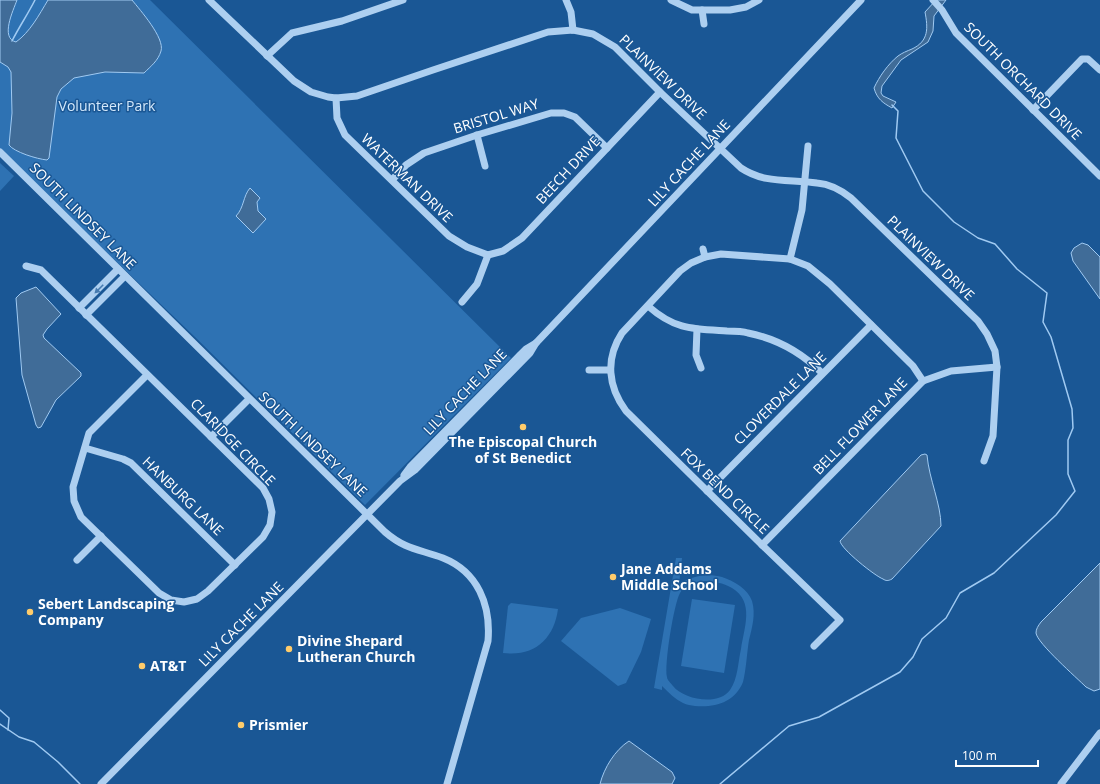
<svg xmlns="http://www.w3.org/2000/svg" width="1100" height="784" viewBox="0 0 1100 784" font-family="'Open Sans',sans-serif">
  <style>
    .green { fill: #2e72b3; fill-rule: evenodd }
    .water { fill: #406c98; stroke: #a0caf2 }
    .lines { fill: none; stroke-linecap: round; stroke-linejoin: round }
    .stream { stroke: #a0caf2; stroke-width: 1.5 }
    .minor { stroke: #adcff0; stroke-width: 7 }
    .oneway { fill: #467bb0 }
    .poi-dot { fill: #ffcc6b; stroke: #1a5795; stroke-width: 1.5 }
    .labels { text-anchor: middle; stroke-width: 3; stroke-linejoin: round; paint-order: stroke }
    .street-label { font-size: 14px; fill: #fff; stroke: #1a5795 }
    .park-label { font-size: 14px; fill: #d3e8fb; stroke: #1a5795 }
    .poi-label { font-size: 14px; font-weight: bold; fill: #fff; stroke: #1a5795; text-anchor: start }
  </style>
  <rect width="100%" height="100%" fill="#1a5795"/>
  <!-- green -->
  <g class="green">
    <path d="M0,0H150L511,358L365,505L195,337L0,150Z"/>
    <path d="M0,163L14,176L0,191Z"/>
    <path d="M676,558H682L679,584C692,576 707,573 722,577C734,581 748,589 752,601C756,614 752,628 749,640C747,652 746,671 743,682C735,702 715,708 695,706C691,705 687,705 683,703C675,699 669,693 662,686V690L654,688ZM703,581C714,581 723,583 732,588C755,602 744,628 741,649C738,662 738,679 730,690C719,706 684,700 673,686C671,683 667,680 667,677C664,665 674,603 680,593C684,585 695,583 703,581Z"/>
    <path d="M692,599L735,605L724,673L681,666Z"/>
    <path d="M511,603L558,609C554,639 534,657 503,653L508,606Z"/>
    <path d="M620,608L651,619L641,652L626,683L618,686L561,641L581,618Z"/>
  </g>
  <!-- water -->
  <g class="water">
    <path d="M0,0H17C13,11 0,38 16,42C30,32 39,15 48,0H132C140,10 165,38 161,51C158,61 151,66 144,73L105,72L74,78L61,89L57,97L49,158L47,160C37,159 14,152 9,145L12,113L11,72L8,67L0,62Z"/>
    <path d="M936,0H946L934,16L933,31L928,42L901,60L882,86L881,93L883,96L896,102L892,108C883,103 877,99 874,88C879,77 888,64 898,56C902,53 907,51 912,49C929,41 928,28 925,12Z"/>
    <path d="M250,188L260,198L257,202L258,211L266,219L253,233L236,216C244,208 243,196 250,188Z"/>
    <path d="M1082,243L1088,245L1100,257V299L1073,261L1071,253L1074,248Z"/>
    <path d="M36,287L61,314L47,329L43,335L44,338L81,373V376L56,400L41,427L38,428L36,425L22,375L16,298L21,293Z"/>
    <path d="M925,454L927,455C929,479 941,504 941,526L892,579C888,581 886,581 883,579C875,576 841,549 840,541L921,455Z"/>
    <path d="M1100,563V689L1094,691L1086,687C1077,678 1037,643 1036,633C1036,629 1038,626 1041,622Z"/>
    <path d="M629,741L672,772L675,778L672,784H600C604,768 615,750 629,741Z"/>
  </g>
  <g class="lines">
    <!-- stream -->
    <g class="stream">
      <path d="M12,41C19,27 28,14 35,0"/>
      <path d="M0,710L9,718L8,730"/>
      <path d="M0,724L19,737L34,742L58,762L80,784"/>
      <path d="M720,784L789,726L819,717L900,672L913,657L922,639L946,618L960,593L994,573L1056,515L1075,491L1068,474V440L1073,428L1072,409L1051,337L1043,322L1047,293L1017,269L995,244L978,238L954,222L923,191L896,138L898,111L892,105"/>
    </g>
    <!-- minor -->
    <g class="minor">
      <path d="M209,0L294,81L311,92L328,97L336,98L357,96L433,70L548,32L573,30L593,34L615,47L660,92L741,168C765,184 789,179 817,183C830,184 841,190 851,198L978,321L987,334L995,351L997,367L993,436L984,461"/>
      <path d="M566,0L571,12L573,30"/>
      <path d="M671,0L692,10H730L746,7L759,0"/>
      <path d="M933,0L942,10L956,33L1100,176"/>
      <path d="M702,10L704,24"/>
      <path d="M267,56L292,33L342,21L403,0"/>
      <path d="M336,98L337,118L345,135L449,236L467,247L488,255"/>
      <path d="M1033,110L1082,59H1088L1100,70"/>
      <path d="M477,135L485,166"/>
      <path d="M0,152L385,532C406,550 419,549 443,558C478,572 491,605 488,641L447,784"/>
      <path d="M392,180L406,165L424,153L477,135L551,113H564L575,117L607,148"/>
      <path d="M703,249L705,257"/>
      <path d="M488,255L503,251L522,238L660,92"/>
      <path d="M790,259L802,210L808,146"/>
      <path d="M26,266L41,270L263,488L269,499L272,512L270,525L263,537L208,591L197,599L184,602L171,600L159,593L81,517L74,501L73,487L89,433L147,375"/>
      <path d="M462,302L477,284L488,255"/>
      <path d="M648,306C675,330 693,329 727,331C734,331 742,331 748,333C778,339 801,352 822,373"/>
      <path d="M79,308L118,269"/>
      <path d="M86,315L125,276"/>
      <path d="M697,329L696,355L701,368"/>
      <path d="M589,370H610"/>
      <path d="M211,437L249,399"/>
      <path d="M85,448L123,459L131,463L235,565"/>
      <path d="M404,475L410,467L519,356L526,349L536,343"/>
      <path d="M707,491L871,325"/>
      <path d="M762,545L923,381L951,371L997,367"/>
      <path d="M77,560L101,536"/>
      <path d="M814,646L840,620L762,545L626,411C608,387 605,359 622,333L680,271L691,263L705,257L721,254L790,259L808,266L830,284L913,366L923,381"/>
      <path d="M101,784L400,481L415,470L530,353L536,343L861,0"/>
      <path d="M1061,784L1100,733"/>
    </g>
  </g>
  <!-- one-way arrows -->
  <defs><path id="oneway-solid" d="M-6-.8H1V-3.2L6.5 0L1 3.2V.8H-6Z"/></defs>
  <use class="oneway" href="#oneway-solid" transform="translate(99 289) rotate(135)"/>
  <!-- markers -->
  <g class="poi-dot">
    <circle cx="523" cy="427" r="4"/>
    <circle cx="613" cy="577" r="4"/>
    <circle cx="30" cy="612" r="4"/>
    <circle cx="289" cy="649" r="4"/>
    <circle cx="142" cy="666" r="4"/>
    <circle cx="241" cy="725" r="4"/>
  </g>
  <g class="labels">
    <!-- street labels -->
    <g class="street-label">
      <text transform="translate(663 77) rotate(44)" y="5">PLAINVIEW DRIVE</text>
      <text transform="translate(1023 81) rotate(45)" y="5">SOUTH ORCHARD DRIVE</text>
      <text transform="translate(496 116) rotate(-17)" y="5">BRISTOL WAY</text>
      <text transform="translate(689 163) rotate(-47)" y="5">LILY CACHE LANE</text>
      <text transform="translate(568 170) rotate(-47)" y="5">BEECH DRIVE</text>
      <text transform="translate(407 178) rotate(44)" y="5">WATERMAN DRIVE</text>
      <text transform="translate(83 216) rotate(45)" y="5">SOUTH LINDSEY LANE</text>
      <text transform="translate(931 258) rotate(44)" y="5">PLAINVIEW DRIVE</text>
      <text transform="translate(465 392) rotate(-46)" y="5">LILY CACHE LANE</text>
      <text transform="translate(780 398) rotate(-45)" y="5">CLOVERDALE LANE</text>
      <text transform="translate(860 426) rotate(-46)" y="5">BELL FLOWER LANE</text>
      <text transform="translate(233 442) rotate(46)" y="5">CLARIDGE CIRCLE</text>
      <text transform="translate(313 444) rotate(44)" y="5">SOUTH LINDSEY LANE</text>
      <text transform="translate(725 491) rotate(44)" y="5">FOX BEND CIRCLE</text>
      <text transform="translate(183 496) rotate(44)" y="5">HANBURG LANE</text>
      <text transform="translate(241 624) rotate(-45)" y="5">LILY CACHE LANE</text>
    </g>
    <!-- park labels -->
    <g class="park-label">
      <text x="107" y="111">Volunteer Park</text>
    </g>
    <!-- poi labels -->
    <g class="poi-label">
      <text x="523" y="447" text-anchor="middle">The Episcopal Church<tspan x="523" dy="16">of St Benedict</tspan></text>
      <text x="621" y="574">Jane Addams<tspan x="621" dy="16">Middle School</tspan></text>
      <text x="38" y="609">Sebert Landscaping<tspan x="38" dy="16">Company</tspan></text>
      <text x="297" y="646">Divine Shepard<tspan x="297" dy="16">Lutheran Church</tspan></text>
      <text x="150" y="671">AT&amp;T</text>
      <text x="249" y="730">Prismier</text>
    </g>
  </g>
  <!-- scale -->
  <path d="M956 760v6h82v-6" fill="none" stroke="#ffffff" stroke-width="2"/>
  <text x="962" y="760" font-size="12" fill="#ffffff" stroke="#1a5795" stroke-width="3" paint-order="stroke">100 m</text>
</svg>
